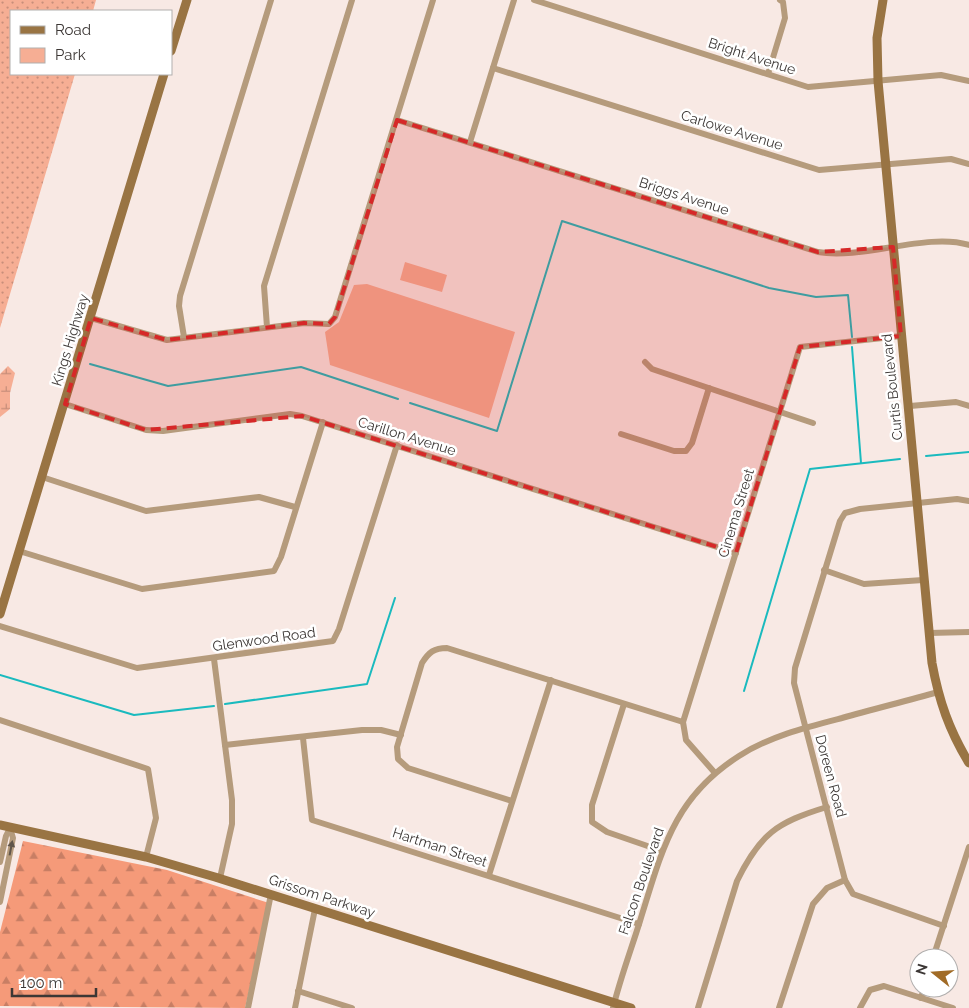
<svg xmlns="http://www.w3.org/2000/svg" width="969" height="1008" viewBox="0 0 969 1008" font-family="Raleway,sans-serif">
  <style>
    .grass { fill: url(#grass-dots) }
    .forest { fill: url(#forest-firs) }
    .wetland { fill: url(#wetland-marsh) }
    .park { fill: #f6ae94 }
    .lines { fill: none; stroke-linecap: round; stroke-linejoin: round }
    .stream { stroke: #1ababe; stroke-width: 2 }
    .street { stroke: #b59b7c; stroke-width: 6 }
    .secondary { stroke: #997443; stroke-width: 9 }
    .oneway { fill: #60554a }
    .marked { fill: #d62828; fill-opacity: 0.2; stroke: #d62828; stroke-width: 4; stroke-dasharray: 10 6; stroke-linejoin: round }
    .labels { text-anchor: middle; stroke-width: 5; stroke-linejoin: round; paint-order: stroke }
    .street-label { font-size: 14px; fill: #3c3735; stroke: #fff }
  </style>
  <defs>
    <pattern id="grass-dots" width="8" height="8" patternUnits="userSpaceOnUse" patternTransform="scale(1.25)"><rect width="8" height="8" fill="#f6ae94"/><path d="M2 2h.1M6 6h.1" fill="none" stroke="#c88e7a" stroke-width="1.8" stroke-linecap="round"/></pattern>
    <pattern id="forest-firs" width="22" height="20" patternUnits="userSpaceOnUse" patternTransform="scale(1.25)"><rect width="22" height="20" fill="#f59a79"/><path d="M5 1l3.5 6h-7zM16 11l3.5 6h-7z" fill="#c87e64"/></pattern>
    <pattern id="wetland-marsh" width="20" height="14" patternUnits="userSpaceOnUse" patternTransform="scale(1.25)"><rect width="20" height="14" fill="#f6ae94"/><path d="M1 5h8M5 5V1M11 12h8M15 12V8" fill="none" stroke="#c88e7a"/></pattern>
  </defs>
  <rect width="100%" height="100%" fill="#f8e9e4"/>
  <!-- grass -->
  <path class="grass" d="M0,0H96L93,11H11V74H75L0,328Z"/>
  <!-- forest -->
  <path class="forest" d="M23,841L167,870L269,903L245,1008L0,1006V932Z"/>
  <!-- wetland -->
  <path class="wetland" d="M8,366L15,373L10,393V409L0,417V374Z"/>
  <!-- park -->
  <g class="park">
    <path d="M405,262L447,275L442,292L400,280Z"/>
    <path d="M367,284L515,332L489,418L330,365L325,332L339,322L354,285Z"/>
  </g>
  <g class="lines">
    <!-- stream -->
    <g class="stream">
      <path d="M852,347L861,463"/>
      <path d="M90,364L168,386L301,367L398,399"/>
      <path d="M410,403L497,431L562,221L769,288L816,297L848,295L852,337"/>
      <path d="M926,456L969,452"/>
      <path d="M0,675L134,715L214,706"/>
      <path d="M744,691L810,469L900,459"/>
      <path d="M225,704L367,684L395,598"/>
    </g>
    <!-- street -->
    <g class="street">
      <path d="M534,0L808,87L941,75L969,81"/>
      <path d="M493,68L819,170L951,159L969,164"/>
      <path d="M768,74L785,18L783,2L780,0"/>
      <path d="M397,120L818,252C863,260 927,232 969,245"/>
      <path d="M470,142L514,0"/>
      <path d="M91,318L167,340L304,323L329,324L335,317L433,0"/>
      <path d="M267,327L264,286L352,0"/>
      <path d="M184,337L179,306L180,296L271,0"/>
      <path d="M645,362L652,369L813,423"/>
      <path d="M65,404L146,430L163,431L290,414L302,416L736,553"/>
      <path d="M910,406L956,402L969,406"/>
      <path d="M621,434L674,451H686L692,443L709,388"/>
      <path d="M42,477L146,511L259,497L295,507"/>
      <path d="M19,551L142,589L274,571L281,557L323,422"/>
      <path d="M824,570L864,584L923,580"/>
      <path d="M0,626L137,668L333,641L339,629L397,445"/>
      <path d="M929,633L969,632"/>
      <path d="M214,659L232,800V824L220,878"/>
      <path d="M624,704L592,805V822L607,832L662,851"/>
      <path d="M0,720L148,769L156,818L146,857"/>
      <path d="M303,738L312,820L639,924"/>
      <path d="M225,745L362,730H381L401,735"/>
      <path d="M715,773L686,740L683,722L800,347L901,336"/>
      <path d="M512,801L408,768L398,759L397,747L422,663C429,652 434,648 447,648L683,722"/>
      <path d="M0,862L6,836L10,828"/>
      <path d="M489,875L551,680"/>
      <path d="M0,902L13,838L10,828"/>
      <path d="M944,926L853,894L845,880L794,683L795,668L840,521L845,513L860,509L957,499L969,501"/>
      <path d="M933,958L969,847"/>
      <path d="M298,991L352,1008"/>
      <path d="M921,998L924,988"/>
      <path d="M248,1008L271,894"/>
      <path d="M295,1008L315,909"/>
      <path d="M613,1008C620,979 631,950 640,921C662,851 673,798 739,756C770,736 807,727 842,718C874,709 906,701 938,692"/>
      <path d="M698,1008L737,881C760,834 777,822 827,807"/>
      <path d="M779,1008L813,904L827,888L845,880"/>
      <path d="M860,1008L870,990L884,986L953,1008"/>
    </g>
    <!-- secondary -->
    <g class="secondary">
      <path d="M883,0L877,38L878,81L932,663C939,701 949,730 969,763"/>
      <path d="M171,51L187,0"/>
      <path d="M0,614L164,74"/>
      <path d="M0,825L146,857L215,877L631,1008"/>
    </g>
  </g>
  <!-- one-way arrows -->
  <defs><path id="oneway-solid" d="M-6-.8H1V-3.2L6.5 0L1 3.2V.8H-6Z" transform="scale(1.25)"/></defs>
  <use class="oneway" href="#oneway-solid" transform="translate(11 848) rotate(-79)"/>
  <!-- marked area -->
  <path class="marked" d="M397,120L818,252L893,247L901,336L800,347L736,553L302,416L146,430L65,404L91,318L167,340L304,323L329,324L335,317Z"/>
  <g class="labels">
    <!-- street labels -->
    <g class="street-label">
      <text transform="translate(752 56) rotate(18)" y="5">Bright Avenue</text>
      <text transform="translate(732 130) rotate(17)" y="5">Carlowe Avenue</text>
      <text transform="translate(684 196) rotate(18)" y="5">Briggs Avenue</text>
      <text transform="translate(70 340) rotate(-73)" y="5">Kings Highway</text>
      <text transform="translate(892 387) rotate(-96)" y="5">Curtis Boulevard</text>
      <text transform="translate(407 436) rotate(17)" y="5">Carillon Avenue</text>
      <text transform="translate(736 513) rotate(-73)" y="5">Cinema Street</text>
      <text transform="translate(264 639) rotate(-8)" y="5">Glenwood Road</text>
      <text transform="translate(831 776) rotate(75)" y="5">Doreen Road</text>
      <text transform="translate(440 847) rotate(18)" y="5">Hartman Street</text>
      <text transform="translate(641 881) rotate(-71)" y="5">Falcon Boulevard</text>
      <text transform="translate(322 896) rotate(18)" y="5">Grissom Parkway</text>
    </g>
  </g>
  <!-- legend -->
  <rect x="10" y="10" width="162" height="65" fill="#ffffff" stroke="#b1afae"/>
  <rect x="20" y="26" width="25" height="8" fill="#997443" stroke="#b1afae"/>
  <text x="55" y="35" font-size="15" fill="#3c3735">Road</text>
  <rect x="20" y="48" width="25" height="15" fill="#f6ae94" stroke="#b1afae"/>
  <text x="55" y="60" font-size="15" fill="#3c3735">Park</text>
  <!-- north arrow -->
  <g transform="translate(934 973) rotate(287)"><circle r="24" fill="#ffffff" stroke="#b1afae"/>
  <path d="M0-4L9 19L0 12L-9 19Z" fill="#a16b26"/>
  <text y="-8" font-size="14" font-weight="bold" text-anchor="middle" fill="#3c3735">N</text>
  </g>
  <!-- scale -->
  <path d="M12 988v8h84v-8" fill="none" stroke="#3c3735" stroke-width="2.5"/>
  <text x="20" y="988" font-size="15" fill="#3c3735" stroke="#ffffff" stroke-width="4" paint-order="stroke">100 m</text>
</svg>
